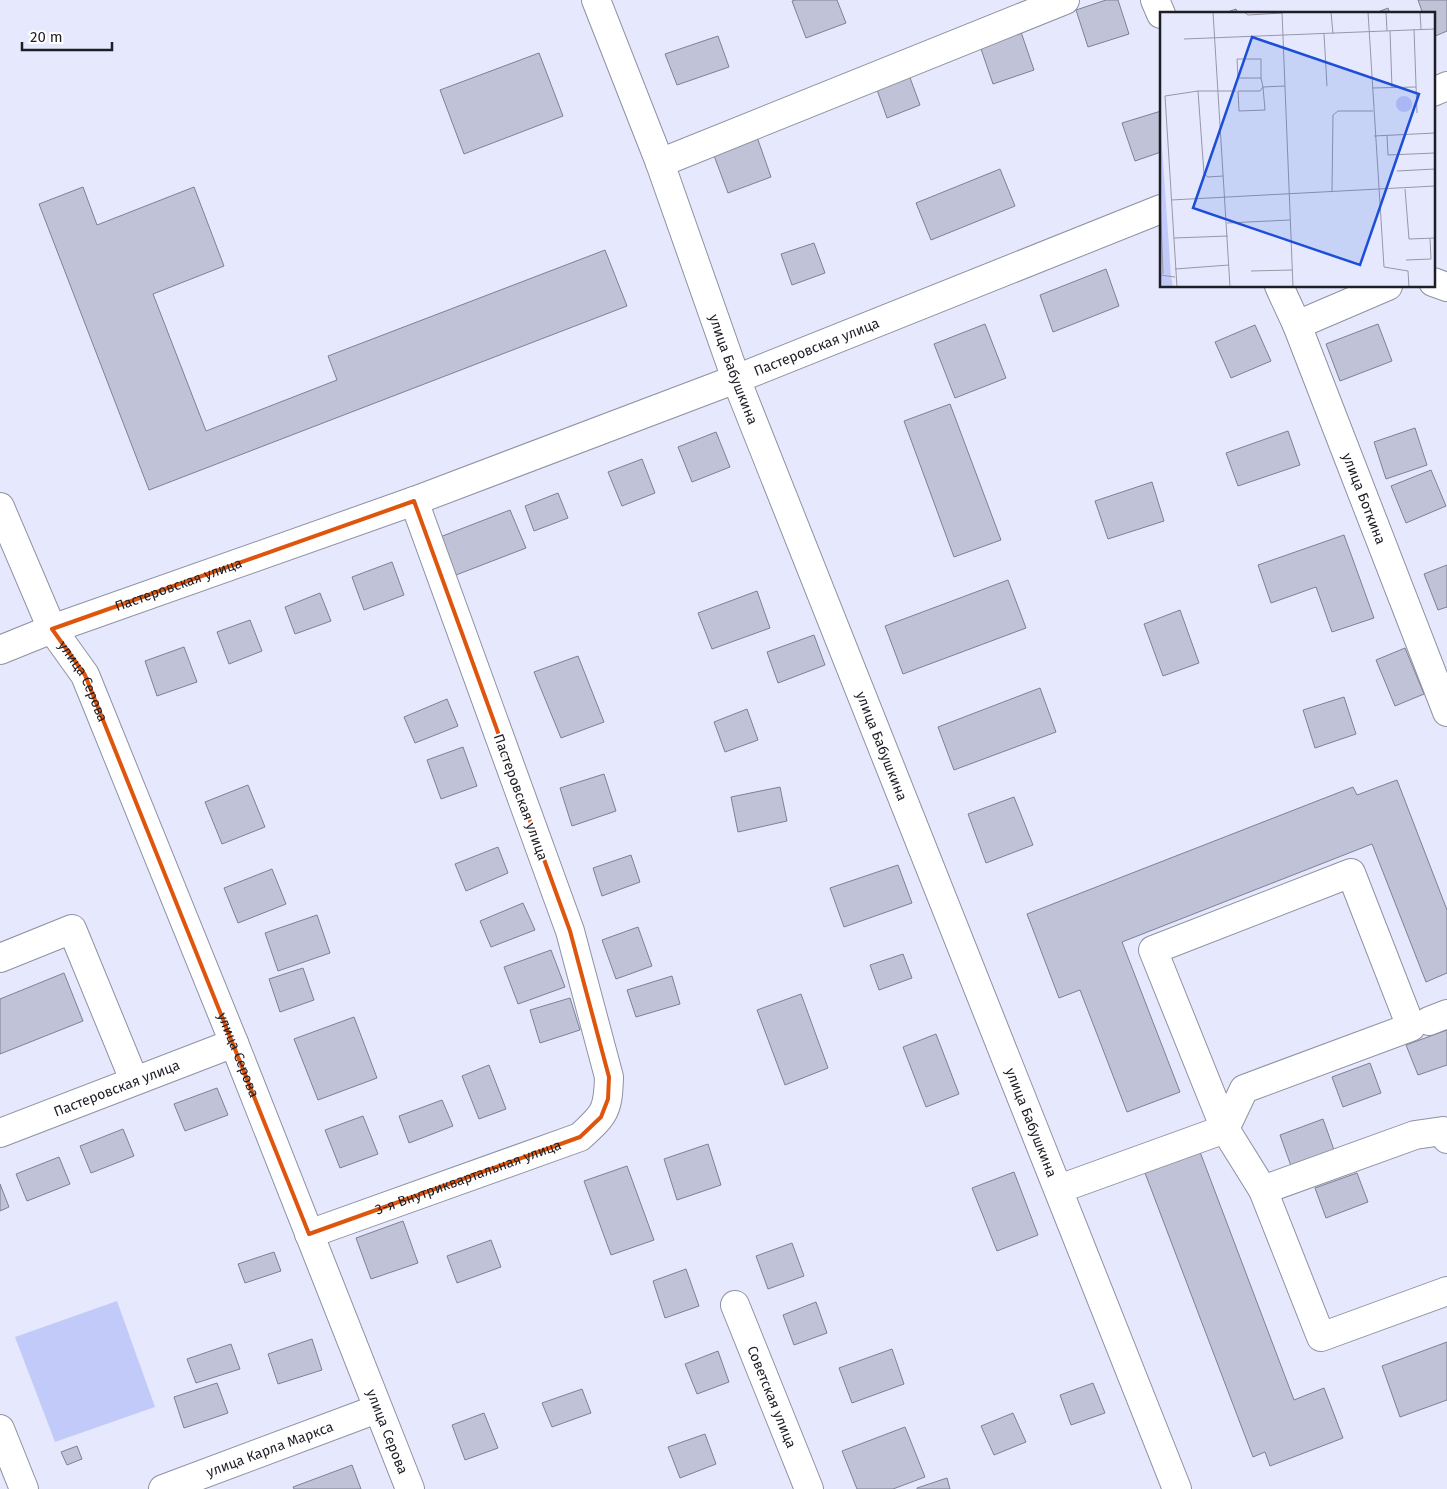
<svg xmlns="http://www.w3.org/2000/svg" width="1447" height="1489" viewBox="0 0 1447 1489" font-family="'Fira Sans',sans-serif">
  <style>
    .green { fill: #c2cafa }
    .building { fill: #c0c3d7; stroke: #7e8193 }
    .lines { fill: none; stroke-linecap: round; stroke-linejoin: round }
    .minor-casing { stroke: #8e91a3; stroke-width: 30 }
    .minor { stroke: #fff; stroke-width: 28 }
    .marked { fill: none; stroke: #de560d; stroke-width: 4; stroke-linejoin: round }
    .labels { text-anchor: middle; stroke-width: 4; stroke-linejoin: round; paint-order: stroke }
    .street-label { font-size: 14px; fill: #1d1e26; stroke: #fff }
    .inset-road { fill: none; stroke: #9698a7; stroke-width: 1 }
    .view { fill: #1d4ed8; fill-opacity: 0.15; stroke: #1d4ed8; stroke-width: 2.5 }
    .inset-edge { fill: none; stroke: #1d1e26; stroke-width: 2.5 }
  </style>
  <rect width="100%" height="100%" fill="#e6e9fd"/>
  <!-- green -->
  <path class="green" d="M117,1301L155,1407L55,1442L15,1337Z"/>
  <!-- building -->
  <g class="building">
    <path d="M795,0H837L846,23L806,38L792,1Z"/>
    <path d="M1106,0H1118L1129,34L1088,47L1076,10Z"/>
    <path d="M1418,0H1447V31L1433,37V14H1423Z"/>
    <path d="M1388,8L1390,14H1373Z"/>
    <path d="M1236,9L1238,14H1222Z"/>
    <path d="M1021,32L1034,70L993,84L980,46Z"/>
    <path d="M718,36L729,67L677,85L665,54Z"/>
    <path d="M539,53L563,116L464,154L440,90Z"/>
    <path d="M909,75L920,105L887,118L876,87Z"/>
    <path d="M1161,111V152L1135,161L1122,123Z"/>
    <path d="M757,137L771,177L728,193L713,153Z"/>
    <path d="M1000,169L1015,206L931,240L916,203Z"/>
    <path d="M83,187L97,225L194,187L224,266L153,294L206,431L337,380L328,356L605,250L627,306L149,490L39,204Z"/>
    <path d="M814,243L825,273L792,285L781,254Z"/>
    <path d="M1106,269L1119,306L1053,332L1040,295Z"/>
    <path d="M985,324L1006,378L955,398L934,344Z"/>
    <path d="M1378,324L1392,361L1340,381L1326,344Z"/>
    <path d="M1255,325L1271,361L1231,378L1215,342Z"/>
    <path d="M950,404L1001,540L954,557L904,421Z"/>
    <path d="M1415,428L1427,465L1386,479L1374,442Z"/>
    <path d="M1288,431L1300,465L1238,486L1226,453Z"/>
    <path d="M716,432L730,467L692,482L678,447Z"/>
    <path d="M642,459L655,493L622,506L608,472Z"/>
    <path d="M1431,470L1446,506L1406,523L1391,486Z"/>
    <path d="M1152,482L1164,521L1108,539L1095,501Z"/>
    <path d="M558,493L568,518L534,531L525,506Z"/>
    <path d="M510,510L526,548L456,575L440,537Z"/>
    <path d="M1344,535L1374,618L1332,632L1316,587L1271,603L1258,565Z"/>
    <path d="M392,562L404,595L364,610L352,577Z"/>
    <path d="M1447,565V607L1438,610L1424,574Z"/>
    <path d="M1008,580L1026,628L903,674L885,626Z"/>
    <path d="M757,591L770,628L712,649L698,613Z"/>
    <path d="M320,593L331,621L295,634L285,607Z"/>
    <path d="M1180,610L1199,663L1163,676L1144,624Z"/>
    <path d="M250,620L262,651L229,664L217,632Z"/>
    <path d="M814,635L825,665L778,683L767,652Z"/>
    <path d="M184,647L197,682L157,696L145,661Z"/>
    <path d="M1405,648L1424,694L1395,706L1376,660Z"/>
    <path d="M578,656L604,722L561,738L534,672Z"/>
    <path d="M1040,688L1056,732L954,770L938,727Z"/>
    <path d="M1344,697L1356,734L1315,748L1303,710Z"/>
    <path d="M447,699L458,726L415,743L404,717Z"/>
    <path d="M747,709L758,740L725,752L714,722Z"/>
    <path d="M463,747L477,786L441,799L427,760Z"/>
    <path d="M604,774L616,811L572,826L560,788Z"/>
    <path d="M1397,780L1447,910V973L1426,982L1372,844L1122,942L1180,1092L1127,1112L1080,990L1059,998L1027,914L1353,787L1357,795Z"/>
    <path d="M248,785L265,827L222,844L205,802Z"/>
    <path d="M780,787L787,821L738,832L731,797Z"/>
    <path d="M1014,797L1033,845L986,863L968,814Z"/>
    <path d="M498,847L508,873L466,891L455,864Z"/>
    <path d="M631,855L640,882L602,896L593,868Z"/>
    <path d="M898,865L912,903L844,927L830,888Z"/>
    <path d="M272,869L286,904L238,923L224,888Z"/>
    <path d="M523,903L535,930L491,947L480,921Z"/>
    <path d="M317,915L330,953L278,971L265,933Z"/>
    <path d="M638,927L652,966L616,979L602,940Z"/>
    <path d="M551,950L565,987L518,1004L504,967Z"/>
    <path d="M903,954L912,978L879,990L870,965Z"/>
    <path d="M303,968L314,1000L280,1012L269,979Z"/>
    <path d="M64,973L83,1021L0,1054V999Z"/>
    <path d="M672,976L680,1004L636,1017L627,990Z"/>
    <path d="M801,994L828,1068L785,1085L757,1010Z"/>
    <path d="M570,998L580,1030L540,1043L530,1010Z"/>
    <path d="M354,1017L377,1078L318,1100L294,1039Z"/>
    <path d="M1447,1030V1065L1418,1075L1406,1045Z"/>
    <path d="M936,1034L959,1094L926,1107L903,1047Z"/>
    <path d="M1370,1063L1381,1093L1343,1107L1332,1077Z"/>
    <path d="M489,1065L506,1109L479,1119L462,1076Z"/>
    <path d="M217,1088L228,1115L185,1131L174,1104Z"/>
    <path d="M442,1100L453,1126L409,1143L399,1116Z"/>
    <path d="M363,1116L378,1154L340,1168L325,1130Z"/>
    <path d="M1323,1119L1334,1150L1291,1166L1280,1135Z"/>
    <path d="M123,1129L134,1156L91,1173L80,1146Z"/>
    <path d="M708,1144L721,1185L677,1200L664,1159Z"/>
    <path d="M1200,1152L1294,1400L1324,1388L1343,1438L1270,1466L1265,1452L1253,1457L1145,1173Z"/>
    <path d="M59,1157L70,1184L27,1201L16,1174Z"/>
    <path d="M627,1166L654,1240L611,1255L584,1181Z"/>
    <path d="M1014,1172L1038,1235L997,1251L972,1188Z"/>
    <path d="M1357,1173L1368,1202L1326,1218L1315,1188Z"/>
    <path d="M0,1184L9,1207L0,1211Z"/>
    <path d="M403,1221L418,1263L371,1279L356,1238Z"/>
    <path d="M491,1240L501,1267L457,1283L447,1256Z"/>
    <path d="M792,1243L804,1276L768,1289L756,1256Z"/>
    <path d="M274,1252L281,1271L245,1283L238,1264Z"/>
    <path d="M686,1269L699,1306L665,1318L653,1281Z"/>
    <path d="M816,1302L827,1333L794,1345L783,1315Z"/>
    <path d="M312,1339L322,1370L278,1384L268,1354Z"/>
    <path d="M1447,1342V1400L1400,1417L1382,1366Z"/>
    <path d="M231,1344L240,1369L196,1383L187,1359Z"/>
    <path d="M892,1349L904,1384L852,1403L839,1368Z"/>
    <path d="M718,1351L729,1382L697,1394L685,1364Z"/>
    <path d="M217,1383L228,1413L184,1428L174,1397Z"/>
    <path d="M1093,1383L1105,1413L1071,1425L1060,1395Z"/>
    <path d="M582,1389L591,1413L552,1427L542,1403Z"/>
    <path d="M484,1413L498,1448L465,1460L452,1425Z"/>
    <path d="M1013,1413L1026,1442L994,1455L981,1426Z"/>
    <path d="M905,1427L925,1477L893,1489H857L842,1451Z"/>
    <path d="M705,1434L716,1464L680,1478L668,1447Z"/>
    <path d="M77,1446L82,1459L67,1465L61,1452Z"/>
    <path d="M352,1465L361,1489H294L293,1487Z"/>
    <path d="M947,1478L950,1489H917V1488Z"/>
  </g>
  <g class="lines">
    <defs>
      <g id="minor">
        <path id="s1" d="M596,0L660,163L736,379L1177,1489"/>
        <path d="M1155,0L1161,14"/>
        <path d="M1433,92L1447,86"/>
        <path d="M660,163L1065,0"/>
        <path d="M1433,282L1447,287"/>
        <path id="s2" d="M1279,286L1297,325L1447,712"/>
        <path d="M1297,325L1388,286"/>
        <path id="s3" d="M0,507L52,629L85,675L234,1043L410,1489"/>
        <path id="s4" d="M0,650L52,629L414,501L736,379L1161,209"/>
        <path d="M0,958L72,929L134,1080"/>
        <path d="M1429,1021L1447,1014"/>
        <path id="s5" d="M0,1133L234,1043"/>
        <path d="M1059,1189L1225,1129L1244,1089L1411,1027L1351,873L1153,950L1225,1129L1263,1190L1321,1337L1447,1291"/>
        <path d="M1263,1190L1415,1135L1443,1131L1447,1139"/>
        <path id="s6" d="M309,1234L580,1137C605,1114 608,1111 609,1077L570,931L414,501"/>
        <path id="s7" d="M735,1305L809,1489"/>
        <path d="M0,1429L24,1489"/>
        <path id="s8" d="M163,1489L377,1409"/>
      </g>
    </defs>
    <!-- minor casing -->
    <use href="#minor" class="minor-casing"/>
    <!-- minor -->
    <use href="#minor" class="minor"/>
  </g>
  <!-- marked area -->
  <path class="marked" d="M414,501L570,931L609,1077L608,1099L601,1117L580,1137L309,1234L85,675L52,629Z"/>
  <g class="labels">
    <!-- street labels -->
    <g class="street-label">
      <text dy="5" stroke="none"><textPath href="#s4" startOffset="871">Пастеровская улица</textPath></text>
      <text dy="5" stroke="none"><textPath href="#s1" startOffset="394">улица Бабушкина</textPath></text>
      <text dy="5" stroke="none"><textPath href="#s2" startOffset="229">улица Боткина</textPath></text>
      <text dy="5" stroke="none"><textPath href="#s4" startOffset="190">Пастеровская улица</textPath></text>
      <text dy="5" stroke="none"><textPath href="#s3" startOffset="194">улица Серова</textPath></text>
      <text dy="5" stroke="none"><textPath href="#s1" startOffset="799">улица Бабушкина</textPath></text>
      <text transform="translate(521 797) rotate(70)" y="5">Пастеровская улица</text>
      <text dy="5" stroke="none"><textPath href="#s3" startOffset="599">улица Серова</textPath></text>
      <text dy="5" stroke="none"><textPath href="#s5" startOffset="125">Пастеровская улица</textPath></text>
      <text dy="5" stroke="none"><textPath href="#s1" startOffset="1204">улица Бабушкина</textPath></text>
      <text dy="5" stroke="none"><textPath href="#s6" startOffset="169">3-я Внутриквартальная улица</textPath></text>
      <text dy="5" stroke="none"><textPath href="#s7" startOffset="99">Советская улица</textPath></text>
      <text dy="5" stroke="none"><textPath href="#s3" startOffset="1004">улица Серова</textPath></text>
      <text dy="5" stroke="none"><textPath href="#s8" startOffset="114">улица Карла Маркса</textPath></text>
    </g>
  </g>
  <!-- overview -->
  <g transform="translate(1160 12)">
    <rect width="275" height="275" fill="#e6e9fd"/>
    <path d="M236 92a8 8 0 1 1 16 0a8 8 0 1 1-16 0ZM0,107L11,264L13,275H0Z" fill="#c2cafa"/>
    <path class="inset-road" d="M53,0L70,275M84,0L88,3L122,1M122,0L133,275M171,0L173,22M208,0L224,255L248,259L249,275M226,0L227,19M260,0L261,17M254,17L257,101M230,19L232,76M164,22L167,74M24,27L275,17M101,66H78L77,47H101V66L103,75L105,98L79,99L78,79H100L103,75L125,74M212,76L256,75M38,79L44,162L48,165L63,164M214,124L275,121M227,124L228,143L275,141M237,159L275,157M245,177L249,227L275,226M172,179L173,103L178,99H213M0,181L3,262M11,188L275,174M67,211L130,208M14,226L68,224M246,248L271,247L270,226M15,257L69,253M91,259L132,258M0,263L15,265M17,275L5,84L38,79H76"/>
    <path class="view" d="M92,25L259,82L200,253L33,196Z"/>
    <rect width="275" height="275" class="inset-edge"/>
  </g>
  <!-- scale -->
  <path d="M22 42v8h90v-8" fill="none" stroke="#1d1e26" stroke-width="2.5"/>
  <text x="30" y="42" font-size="15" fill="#1d1e26" stroke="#ffffff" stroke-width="4" paint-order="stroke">20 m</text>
</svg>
